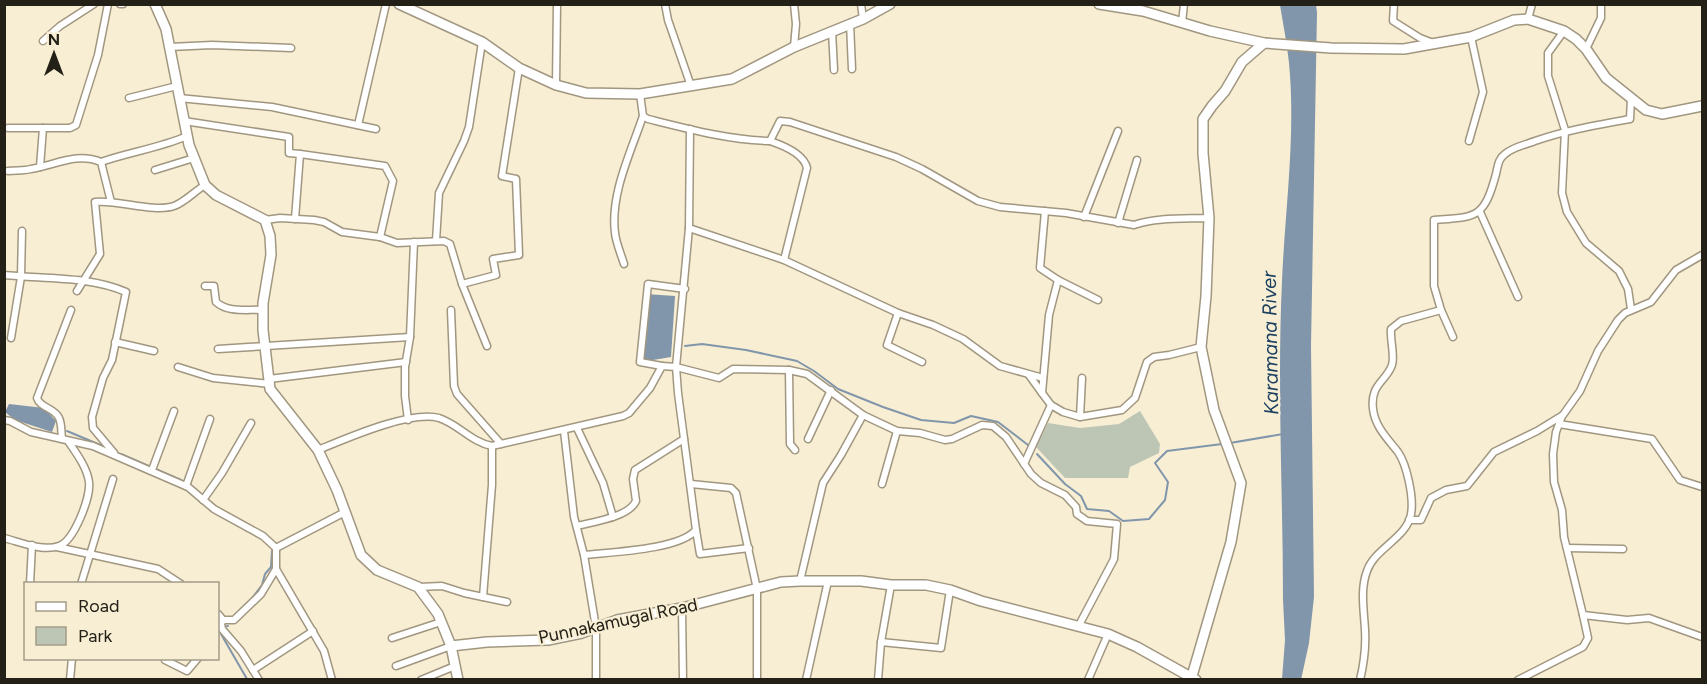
<svg xmlns="http://www.w3.org/2000/svg" width="1707" height="684" viewBox="0 0 1707 684" font-family="Figtree,sans-serif">
  <style>
    .green { fill: #bdc6b4 }
    .water { fill: #8196ab }
    .lines { fill: none; stroke-linecap: round; stroke-linejoin: round }
    .stream { stroke: #8196ab; stroke-width: 2 }
    .street-casing { stroke: #a19780; stroke-width: 9 }
    .secondary-casing { stroke: #a19780; stroke-width: 12 }
    .street { stroke: #fff; stroke-width: 6 }
    .secondary { stroke: #fff; stroke-width: 9 }
    .labels { text-anchor: middle; stroke-width: 4.5; stroke-linejoin: round; paint-order: stroke }
    .street-label { font-size: 18px; fill: #232017; stroke: #f8eed4 }
    .water-label { font-size: 20px; font-style: italic; fill: #1b4060; stroke: #f8eed4 }
  </style>
  <rect width="100%" height="100%" fill="#f8eed4"/>
  <!-- green -->
  <path class="green" d="M1140,411L1160,444L1159,453L1130,467L1128,478H1065L1036,447L1048,423L1080,428L1119,424Z"/>
  <!-- water -->
  <g class="water">
    <path d="M1280,5H1316L1317,12L1311,346L1314,597L1309,643L1301,680L1282,679L1285,640L1283,600C1283,494 1277,387 1282,281C1285,209 1296,136 1289,63C1287,43 1283,24 1280,5Z"/>
    <path d="M646,294L675,296L671,357L641,362Z"/>
    <path d="M9,404L44,408L56,421L52,432L15,420L5,412Z"/>
  </g>
  <g class="lines">
    <!-- stream -->
    <g class="stream">
      <path d="M685,346L702,344L746,350L797,361L814,371L838,389L883,407L921,420L954,423L971,416L998,422L1028,445"/>
      <path d="M67,431L105,447"/>
      <path d="M1230,443L1283,434"/>
      <path d="M121,454L181,480"/>
      <path d="M1037,454L1065,484L1081,496L1087,509L1109,511L1123,521L1149,519L1165,500L1168,482L1155,463L1167,451L1222,444"/>
      <path d="M250,601L262,585L265,574L271,567L272,551"/>
      <path d="M227,626H228"/>
      <path d="M221,634L247,679"/>
    </g>
    <defs>
      <g id="street">
        <path d="M120,4H123"/>
        <path d="M665,4L668,20L691,86"/>
        <path d="M794,4L796,24L794,47"/>
        <path d="M861,4L863,19"/>
        <path d="M1394,4L1393,21L1420,38L1433,43"/>
        <path d="M1528,19L1532,4"/>
        <path d="M850,23L852,69"/>
        <path d="M1182,23L1184,4"/>
        <path d="M832,31L834,70"/>
        <path d="M1564,31L1548,53V76L1565,130L1562,193L1567,212L1586,243L1619,271L1628,289L1631,309"/>
        <path d="M43,41L60,26L94,4"/>
        <path d="M170,47L212,45L291,48"/>
        <path d="M1586,49L1601,18V4"/>
        <path d="M556,85L557,4"/>
        <path d="M640,94L643,116L648,119C688,129 729,140 770,141L780,121L790,122L896,157L922,169L978,201L1000,207L1066,213L1134,225C1157,217 1185,219 1209,218"/>
        <path d="M129,98L177,86"/>
        <path d="M179,98L272,107L376,129"/>
        <path d="M184,121L289,137V153L300,154L295,219"/>
        <path d="M358,125L386,4"/>
        <path d="M8,128H70L76,125L98,55L108,4"/>
        <path d="M690,129L689,228L676,367L719,378L733,369L789,370L807,374L863,415L897,431L920,433L945,440L952,439L982,425L993,426L1006,437L1031,474L1041,483L1065,495L1076,507L1077,514L1087,521L1117,524L1114,559L1078,627"/>
        <path d="M770,141C782,145 804,154 807,168L784,260"/>
        <path d="M1469,141L1483,92L1471,37"/>
        <path d="M300,154L385,166L393,181L380,237"/>
        <path d="M101,162C129,152 160,148 187,136"/>
        <path d="M40,167L43,128"/>
        <path d="M155,170L194,158"/>
        <path d="M8,171C16,170 24,171 31,169C56,165 76,152 101,162L111,202"/>
        <path d="M1045,211L1040,268L1058,280L1049,315L1042,393L1051,405"/>
        <path d="M1480,212L1518,297"/>
        <path d="M1084,217L1118,131"/>
        <path d="M265,220L280,218L314,220L324,222L342,232L380,237L397,243L444,241L450,244L462,284L487,346"/>
        <path d="M1118,223L1137,160"/>
        <path d="M689,228L784,260L898,313L933,325L963,339L1000,366L1043,378"/>
        <path d="M436,241L439,193L464,141L469,127L482,42"/>
        <path d="M624,264C621,254 616,243 615,233C610,194 631,152 643,116"/>
        <path d="M4,275C44,279 89,276 126,292L112,360L103,378L92,417L93,428L114,453"/>
        <path d="M1058,280L1098,300"/>
        <path d="M462,284L496,275L493,259L519,255L516,179L502,176L519,68"/>
        <path d="M205,286H214L216,302C228,313 247,309 263,310"/>
        <path d="M77,291L100,254L95,202C116,199 154,213 174,206C185,202 195,191 205,185"/>
        <path d="M451,310L454,386L457,394L501,444"/>
        <path d="M1441,310L1453,337"/>
        <path d="M898,313L887,345L922,362"/>
        <path d="M11,338L21,277L22,231"/>
        <path d="M115,342L154,351"/>
        <path d="M218,349L410,337"/>
        <path d="M662,366L640,362L648,284L685,289"/>
        <path d="M178,367L213,378L270,384"/>
        <path d="M789,370L790,444L795,450"/>
        <path d="M1029,375L1042,393"/>
        <path d="M269,379L406,362"/>
        <path d="M1562,416L1556,432L1553,454L1554,482L1562,510L1564,537L1583,615L1627,620L1649,618L1702,637"/>
        <path d="M1080,417L1082,378"/>
        <path d="M4,420L10,421L31,432L93,446L188,487L214,509L263,536L276,548V569"/>
        <path d="M408,420L405,396V367L410,337L414,242"/>
        <path d="M1559,424L1652,439L1680,480L1702,487"/>
        <path d="M577,428L603,483L613,517"/>
        <path d="M564,431L574,517L584,555L596,628V680"/>
        <path d="M62,439C61,432 62,424 59,418C55,408 40,408 37,398L71,310"/>
        <path d="M808,439L831,390"/>
        <path d="M318,450C345,439 410,410 439,418C458,424 471,442 492,446L623,416L629,413L650,388L662,366L676,367L678,393L696,530C679,550 610,552 584,555"/>
        <path d="M1024,464L1051,405L1063,412L1080,417L1122,410L1135,398L1147,362L1154,357L1169,355L1201,347"/>
        <path d="M152,470L174,411"/>
        <path d="M691,484L731,488L736,493L757,589V680"/>
        <path d="M882,484L897,431"/>
        <path d="M186,486L210,419"/>
        <path d="M203,500L222,473L251,423"/>
        <path d="M1409,520H1421L1431,498L1446,490L1467,486L1494,452L1537,431L1563,415L1580,391L1598,351L1618,320L1625,313L1651,302L1676,270L1702,255"/>
        <path d="M577,526C593,522 629,517 636,501L633,479L635,470L684,439"/>
        <path d="M696,530L700,554L749,548"/>
        <path d="M4,538C20,542 43,552 59,546C74,541 91,497 89,482C87,467 76,453 68,441"/>
        <path d="M57,547L158,569L181,584"/>
        <path d="M276,548L345,512"/>
        <path d="M1567,548L1623,549"/>
        <path d="M800,581L823,483L841,455L863,415"/>
        <path d="M30,584L32,545"/>
        <path d="M81,584L113,479"/>
        <path d="M418,587L442,586L464,593L507,602"/>
        <path d="M483,597L492,485V446"/>
        <path d="M682,608L683,680"/>
        <path d="M218,614L223,620H234L261,594L276,569L324,651L332,680"/>
        <path d="M223,620L221,624L222,629L241,651L259,680"/>
        <path d="M392,638L441,622"/>
        <path d="M881,642L891,585"/>
        <path d="M165,660L187,671L198,658"/>
        <path d="M396,666L451,646"/>
        <path d="M253,670L313,631"/>
        <path d="M70,680L72,658"/>
        <path d="M421,680L455,666"/>
        <path d="M806,680L828,581"/>
        <path d="M878,680L881,642L941,648L950,590"/>
        <path d="M1088,680L1108,634"/>
        <path d="M1360,680C1364,663 1366,646 1365,630C1364,611 1360,589 1367,571C1375,548 1407,538 1411,514C1414,498 1407,465 1398,452C1388,439 1375,427 1373,409C1370,384 1386,382 1392,365C1395,356 1390,340 1391,329L1401,321L1441,310L1434,286V220C1476,217 1484,219 1496,174C1498,166 1498,159 1505,154C1513,147 1525,145 1535,141C1567,130 1597,125 1630,119L1631,98"/>
        <path d="M1518,680L1583,647L1588,638L1583,615"/>
      </g>
      <g id="secondary">
        <path d="M155,4L166,29L189,145L205,185L216,195L265,220L270,236L271,255L263,303V330L270,389L318,450L337,490L361,555L377,570L418,587L438,614L451,646L458,680"/>
        <path d="M399,4L482,42L519,68L556,85L586,93L640,94L732,79L794,47L863,19L890,4"/>
        <path d="M1099,4L1143,11L1210,31L1264,43L1331,48L1404,49L1471,37L1514,20L1528,19L1564,31L1576,39L1586,49L1606,78L1646,110L1662,114L1702,106"/>
        <path d="M451,646L487,642L548,640L582,633L617,620L682,608L781,582L800,581H861L891,585H926L950,590L981,601L1108,634L1137,647L1196,680"/>
        <path d="M1192,676L1231,542L1241,483L1214,410L1201,347L1206,296L1209,218L1203,153V119L1212,106L1225,91L1242,62L1264,43"/>
      </g>
    </defs>
    <!-- street casing -->
    <use href="#street" class="street-casing"/>
    <!-- secondary casing -->
    <use href="#secondary" class="secondary-casing"/>
    <!-- street -->
    <use href="#street" class="street"/>
    <!-- secondary -->
    <use href="#secondary" class="secondary"/>
  </g>
  <g class="labels">
    <!-- street labels -->
    <g class="street-label">
      <text transform="translate(618 621) rotate(-12)" y="6">Punnakamugal Road</text>
    </g>
    <!-- water labels -->
    <g class="water-label">
      <text transform="translate(1270 343) rotate(-91)" y="7">Karamana River</text>
    </g>
  </g>
  <!-- border -->
  <rect width="1707" height="684" fill="none" stroke="#232017" stroke-width="12"/>
  <!-- legend -->
  <rect x="24" y="582" width="195" height="78" fill="#f8eed4" stroke="#a39c88" stroke-width="1.5"/>
  <rect x="36" y="602" width="30" height="9" fill="#ffffff" stroke="#a39c88" stroke-width="1.5"/>
  <text x="78" y="612" font-size="18" fill="#232017">Road</text>
  <rect x="36" y="627" width="30" height="18" fill="#bdc6b4" stroke="#a39c88" stroke-width="1.5"/>
  <text x="78" y="642" font-size="18" fill="#232017">Park</text>
  <!-- north arrow -->
  <g transform="translate(54 54)" stroke="#f8eed4" stroke-width="4.5" paint-order="stroke">
  <path d="M0-4.5L10 22L0 15L-10 22Z" fill="#232017"/>
  <text y="-9" font-size="16" font-weight="bold" text-anchor="middle" fill="#232017">N</text>
  </g>
</svg>
